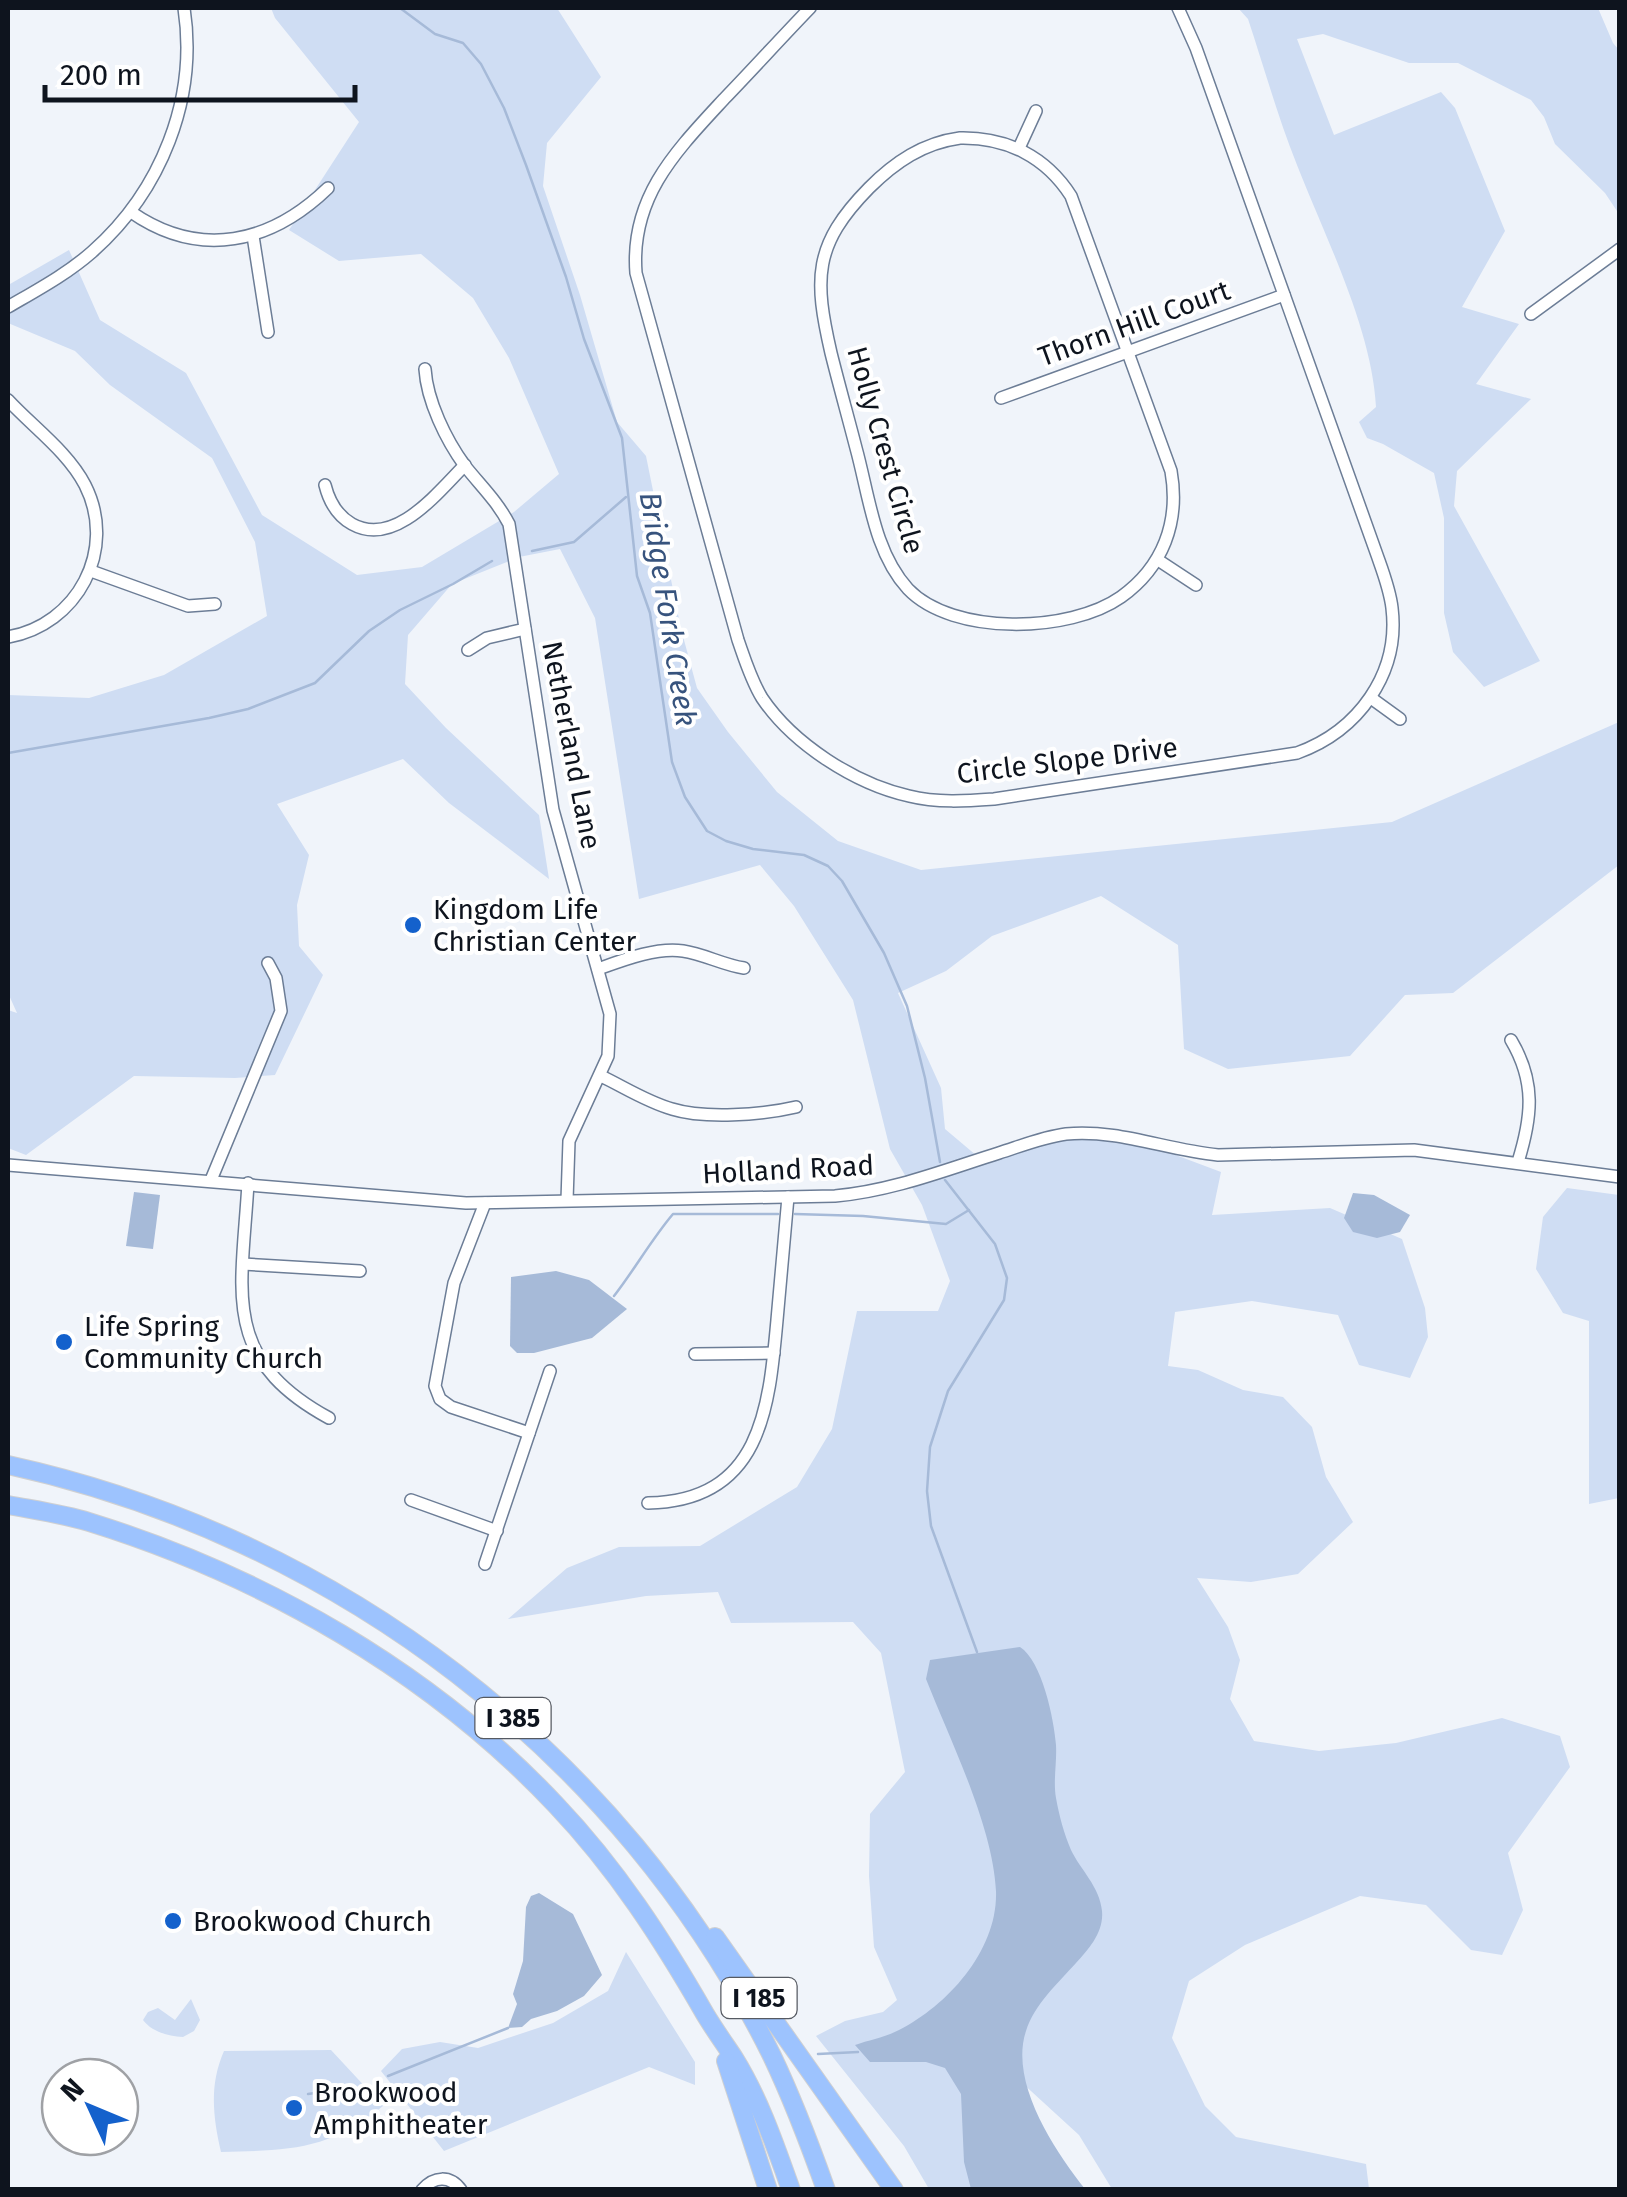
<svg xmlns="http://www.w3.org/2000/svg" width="1627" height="2197" viewBox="0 0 1627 2197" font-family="'Fira Sans',sans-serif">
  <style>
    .green { fill: #cfddf3 }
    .water { fill: #a6bad8 }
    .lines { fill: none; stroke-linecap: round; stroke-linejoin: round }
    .stream { stroke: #a6bad8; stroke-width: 2.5 }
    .minor-casing { stroke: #6c7d96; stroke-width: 14 }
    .highway-casing { stroke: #cfd0d2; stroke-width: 20 }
    .minor { stroke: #fff; stroke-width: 11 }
    .highway { stroke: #9dc3fe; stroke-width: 18 }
    .poi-dot { fill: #1461cc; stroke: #fff; stroke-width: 4 }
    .labels { text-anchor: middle; stroke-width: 8; stroke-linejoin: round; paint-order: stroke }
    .shield { fill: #fff; stroke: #565a62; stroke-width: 2.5 }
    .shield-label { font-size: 25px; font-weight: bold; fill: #0e141e }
    .street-label { font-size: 28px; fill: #0e141e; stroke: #fff }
    .poi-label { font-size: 28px; fill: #0e141e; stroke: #fff; text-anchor: start }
    .water-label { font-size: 30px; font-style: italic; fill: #37537d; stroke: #fff }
  </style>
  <rect width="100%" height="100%" fill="#f0f4fa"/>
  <!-- green -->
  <g class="green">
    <path d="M271,8H557L601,77L547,143L543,186L580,295L617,422L646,456L681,629L697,688L728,732L777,792L838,841L921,870L1392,822L1619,722V865L1453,993L1405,995L1350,1056L1228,1069L1184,1049L1178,945L1101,896L992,936L946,971L898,993L941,1088L945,1129L977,1156L1058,1131L1149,1145L1221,1172L1212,1215L1330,1208L1402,1239L1425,1308L1428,1337L1410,1378L1359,1365L1338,1315L1252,1301L1175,1312L1168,1366L1198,1370L1243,1390L1283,1397L1312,1427L1326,1477L1353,1522L1298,1574L1251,1582L1197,1578L1228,1627L1240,1660L1230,1699L1254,1741L1319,1751L1396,1743L1502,1718L1560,1736L1570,1767L1508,1853L1523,1910L1502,1955L1471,1950L1426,1905L1360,1896L1245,1945L1189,1981L1172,2038L1205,2106L1236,2137L1366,2164L1369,2189H1112L1079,2135L1020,2081L1004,2189H929L904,2146L816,2036L845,2021L883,2012L897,2000L874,1947L869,1876L870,1814L905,1772L881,1653L853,1622L731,1623L718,1592L646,1596L508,1619L567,1568L619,1547L700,1546L797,1487L832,1429L857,1311H938L950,1281L922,1205L890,1149L853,1000L794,906L760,865L639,899L595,618L560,549L519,557L452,584L408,635L405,684L446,728L539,815L549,879L449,803L403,759L277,804L309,855L297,905L299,946L323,975L275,1075L235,1078L134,1076L26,1155L8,1148V1010L17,1013L8,993V695L89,698L164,675L267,616L255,542L212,458L110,385L75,351L8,323L10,284L69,250L100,320L186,373L262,515L357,575L422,567L514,512L559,474L509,358L473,298L421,254L339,261L289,230L359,122L275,18Z"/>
    <path d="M1238,8H1598L1613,43L1619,50V214L1605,193L1555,144L1544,117L1531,100L1458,63H1409L1323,34L1297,39L1334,135L1441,92L1455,108L1505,231L1462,307L1519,324L1476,384L1531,399L1457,471L1454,506L1540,661L1484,687L1453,652L1444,613V518L1434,473L1383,444L1367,438L1359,422L1376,407C1372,329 1326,239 1297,165C1278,118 1264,67 1248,19Z"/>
    <path d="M1567,1188L1619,1195V1498L1589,1504V1321L1563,1313L1536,1269L1543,1217Z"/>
    <path d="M626,1952L695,2062V2085L649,2067L444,2151L381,2071L402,2049L440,2042L478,2048L553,2023L608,1991Z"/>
    <path d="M191,1999L200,2020L194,2031L183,2037C168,2036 152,2032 143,2020L148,2012L158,2008L175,2020Z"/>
    <path d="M331,2050L383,2106C328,2151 289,2150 221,2152C213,2117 209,2085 224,2051Z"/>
  </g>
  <!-- water -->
  <g class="water">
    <path d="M134,1192L160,1195L153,1249L126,1246Z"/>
    <path d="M1353,1193L1374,1195L1410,1215L1400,1232L1377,1238L1353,1232L1344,1218Z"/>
    <path d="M556,1271L589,1280L627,1309L592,1338L534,1353H517L510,1346L511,1277Z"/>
    <path d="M1020,1647C1042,1661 1054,1719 1056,1745C1057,1762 1053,1781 1056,1798C1059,1815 1064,1834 1071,1850C1080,1869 1100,1887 1102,1911C1104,1932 1089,1949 1076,1963C1058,1983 1034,2005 1026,2031C1009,2082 1054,2150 1085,2189H971L964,2162L961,2094L945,2068L926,2062H870L855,2045C869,2040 886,2037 899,2030C948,2005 998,1950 996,1891C993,1826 950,1740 926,1679L930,1660Z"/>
    <path d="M539,1893L573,1914L602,1975L584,1996L557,2011L531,2019L522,2027L508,2028L517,2004L513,1994L523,1961L526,1907L531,1896Z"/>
  </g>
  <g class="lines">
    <!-- stream -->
    <g class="stream">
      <path d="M400,8L435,34L463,43L481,64L504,108L526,165L566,277L584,339L622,438L637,576L650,613L672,762L685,797L707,831L726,841L753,849L804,855L828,866L842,881L884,953L907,1006L925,1078L940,1162"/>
      <path d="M532,551L574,542L626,497"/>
      <path d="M8,753L209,718L248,709L315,683L369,631L400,610L453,584L492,561"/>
      <path d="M945,1180L995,1244L1007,1278L1004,1300L948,1391L930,1447L927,1491L931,1526L977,1652"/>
      <path d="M795,1214L863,1216L946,1224L969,1210"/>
      <path d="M614,1296C635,1269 651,1240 673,1214H778"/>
      <path d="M818,2054L858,2052"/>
      <path d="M388,2076L508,2028"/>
      <path d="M308,2094L351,2088"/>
    </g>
    <defs>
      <g id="minor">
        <path d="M810,8C781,38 753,69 724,99C676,151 630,197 636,273L738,640C745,660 751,680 762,698C793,744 855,784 909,796C937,803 966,801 994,799L1297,753C1358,731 1400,674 1392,608C1390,590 1383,572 1377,555L1196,48L1178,8"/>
        <path d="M960,138C1007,137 1046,157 1071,196L1171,471C1180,522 1163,567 1121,597C1070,633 953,636 908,589C874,552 869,495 856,448C848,417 839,385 831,353C814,279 813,245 869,188C895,162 923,143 960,138Z"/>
        <path d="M1019,148L1036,111"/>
        <path d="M131,212C200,260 271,243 328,188"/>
        <path d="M253,236L268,332"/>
        <path d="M8,307C37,290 67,274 92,252C161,191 198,99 184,8"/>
        <path d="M1531,314L1620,249"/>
        <path d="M425,369C427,401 446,440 465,466C481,486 497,501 509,524L553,810L610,1014L608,1056L569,1141L567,1200"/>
        <path d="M1001,398L1284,295"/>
        <path d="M8,400C33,427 68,452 85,485C118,550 77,625 8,637"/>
        <path d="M325,485C329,501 336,515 352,524C395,548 438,492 465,465"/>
        <path d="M1158,560L1196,585"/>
        <path d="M91,571L188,606L215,604"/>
        <path d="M468,650L487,638L525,629"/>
        <path d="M1371,698L1400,719"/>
        <path d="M598,969C623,960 656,947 683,951C704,954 723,965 744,968"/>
        <path d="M1511,1040C1536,1082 1532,1117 1518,1162"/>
        <path d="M601,1076C624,1087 647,1102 672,1109C704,1119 762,1115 796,1107"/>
        <path d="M8,1165L466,1203L835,1196C892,1191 945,1170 999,1153C1021,1146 1043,1137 1066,1134C1118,1129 1166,1150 1218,1155L1414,1150L1620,1177"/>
        <path d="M211,1180L281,1011L276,978L268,963"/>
        <path d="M248,1183C242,1291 219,1358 329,1418"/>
        <path d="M485,1203L454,1283L435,1386L440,1399L451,1407L529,1433"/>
        <path d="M243,1264L360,1271"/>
        <path d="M695,1354L774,1353"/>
        <path d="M411,1500L497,1531"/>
        <path d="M648,1503C761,1501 769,1409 777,1320C781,1279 784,1238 788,1197"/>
        <path d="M485,1564L550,1371"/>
        <path d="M422,2190C434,2176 450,2175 461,2190"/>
      </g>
      <g id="highway">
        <path d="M8,1465C336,1537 622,1753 772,2056C793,2100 810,2145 826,2190"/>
        <path d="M8,1505C34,1510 63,1514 89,1522C263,1576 431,1672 556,1805C616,1868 662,1939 705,2014C714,2029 724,2043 734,2058C759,2098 775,2145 791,2190"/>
        <path d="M715,1937L894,2190"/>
        <path d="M726,2061L768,2190"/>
      </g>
    </defs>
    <!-- minor casing -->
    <use href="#minor" class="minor-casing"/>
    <!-- highway casing -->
    <use href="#highway" class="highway-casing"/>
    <!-- minor -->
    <use href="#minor" class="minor"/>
    <!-- highway -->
    <use href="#highway" class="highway"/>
  </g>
  <!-- markers -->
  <g class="poi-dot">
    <circle cx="413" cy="925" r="10"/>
    <circle cx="64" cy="1342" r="10"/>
    <circle cx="173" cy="1921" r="10"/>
    <circle cx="294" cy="2108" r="10"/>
  </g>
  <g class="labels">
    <!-- shield labels -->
    <g class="shield">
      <rect x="475.5" y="1698" width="75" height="40" rx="8"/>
      <rect x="721.5" y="1978" width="75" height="40" rx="8"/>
    </g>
    <g class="shield-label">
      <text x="513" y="1727">I 385</text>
      <text x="759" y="2007">I 185</text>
    </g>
    <!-- street labels -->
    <g class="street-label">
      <text transform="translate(1134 323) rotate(-20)" y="10">Thorn Hill Court</text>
      <text transform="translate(886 450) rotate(74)" y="10">Holly Crest Circle</text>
      <text transform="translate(572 745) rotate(79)" y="10">Netherland Lane</text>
      <text transform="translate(1067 760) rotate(-7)" y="10">Circle Slope Drive</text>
      <text transform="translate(788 1169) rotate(-3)" y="10">Holland Road</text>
    </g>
    <!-- poi labels -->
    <g class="poi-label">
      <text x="433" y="919">Kingdom Life<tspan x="433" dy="32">Christian Center</tspan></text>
      <text x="84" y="1336">Life Spring<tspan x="84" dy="32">Community Church</tspan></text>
      <text x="193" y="1931">Brookwood Church</text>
      <text x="314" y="2102">Brookwood<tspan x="314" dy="32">Amphitheater</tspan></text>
    </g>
    <!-- water labels -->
    <g class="water-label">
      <text transform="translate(668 609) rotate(81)" y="10">Bridge Fork Creek</text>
    </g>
  </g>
  <!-- border -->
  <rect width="1627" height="2197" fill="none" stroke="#0e141e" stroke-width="20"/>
  <!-- north arrow -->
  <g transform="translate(90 2107) rotate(314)"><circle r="48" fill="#ffffff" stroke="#9fa1a5" stroke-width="2.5"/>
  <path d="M0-8L18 38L0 25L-18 38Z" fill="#1461cc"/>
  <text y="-15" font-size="28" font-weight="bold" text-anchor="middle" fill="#0e141e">N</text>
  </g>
  <!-- scale -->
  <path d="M45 85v15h310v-15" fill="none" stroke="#0e141e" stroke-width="5"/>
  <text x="60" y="85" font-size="30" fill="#0e141e" stroke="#ffffff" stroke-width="8" paint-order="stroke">200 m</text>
</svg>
